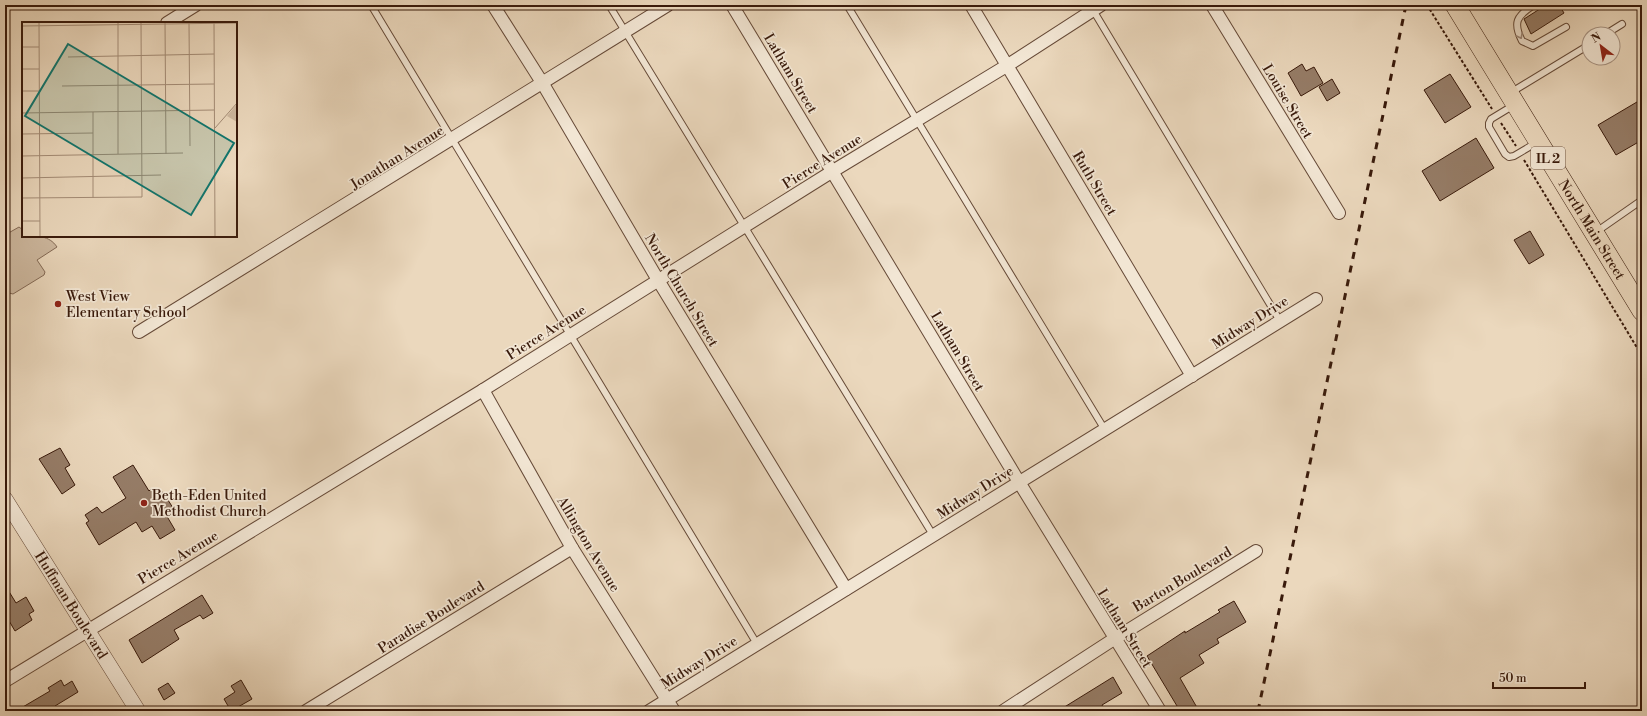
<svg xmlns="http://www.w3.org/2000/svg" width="1647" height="716" viewBox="0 0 1647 716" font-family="'Libre Bodoni',serif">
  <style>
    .green { fill: #cdb89f; stroke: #836955 }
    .building { fill: #967d68; stroke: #391a0b }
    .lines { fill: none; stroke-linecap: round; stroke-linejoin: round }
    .service-casing { stroke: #664a38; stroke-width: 8 }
    .minor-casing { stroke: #664a38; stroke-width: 14 }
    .tertiary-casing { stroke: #664a38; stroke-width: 16 }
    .primary-casing { stroke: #391a0b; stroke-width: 20 }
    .path { stroke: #391a0b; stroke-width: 2; stroke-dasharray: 3 2; stroke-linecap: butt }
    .service { stroke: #f2e6d4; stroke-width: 6 }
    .minor { stroke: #f2e6d4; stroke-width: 12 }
    .tertiary { stroke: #f2e6d4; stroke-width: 15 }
    .primary { stroke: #ebd8bd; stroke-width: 19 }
    .rail { stroke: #391a0b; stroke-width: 3; stroke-dasharray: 7 7; stroke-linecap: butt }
    .oneway { stroke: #9f8a7a }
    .poi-dot { fill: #8f2418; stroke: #f2e6d4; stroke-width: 1.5 }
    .labels { text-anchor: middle; stroke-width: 3.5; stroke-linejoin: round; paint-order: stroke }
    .shield { fill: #f2e6d4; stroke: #705747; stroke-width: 1 }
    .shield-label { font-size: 13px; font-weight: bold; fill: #391a0b }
    .street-label { font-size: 14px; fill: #391a0b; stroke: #f2e6d4 }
    .poi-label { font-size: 14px; fill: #391a0b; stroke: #f2e6d4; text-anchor: start }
    .inset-road { fill: none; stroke: #a48c76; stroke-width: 1 }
    .view { fill: #0f766e; fill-opacity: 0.15; stroke: #0f766e; stroke-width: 2 }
    .inset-edge { fill: none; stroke: #391a0b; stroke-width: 2 }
  </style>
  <rect width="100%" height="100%" fill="#ebd8bd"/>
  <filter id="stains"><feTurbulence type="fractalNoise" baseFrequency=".005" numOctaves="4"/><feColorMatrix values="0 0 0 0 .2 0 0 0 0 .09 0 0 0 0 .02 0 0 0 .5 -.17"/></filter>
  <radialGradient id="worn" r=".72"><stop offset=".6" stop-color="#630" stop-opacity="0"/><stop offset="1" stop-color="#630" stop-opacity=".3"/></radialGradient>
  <!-- green -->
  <path class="green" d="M19,227L23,230V236C37,236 49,235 57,247L37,260L45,272L44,275L13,294L9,293L5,288V235Z"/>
  <!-- building -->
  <g class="building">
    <path d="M1546,5H1559L1564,13L1531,34L1524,19Z"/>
    <path d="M1302,64L1306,71L1314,67L1323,83L1301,96L1288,73Z"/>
    <path d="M1450,74L1471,107L1445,123L1424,90Z"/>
    <path d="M1332,79L1340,93L1327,101L1319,87Z"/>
    <path d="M1642,99V140L1616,155L1598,125Z"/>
    <path d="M1476,138L1494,168L1440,201L1422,171Z"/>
    <path d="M1530,231L1544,255L1529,264L1514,240Z"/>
    <path d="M60,448L70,465L65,468L75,485L62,494L39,459Z"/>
    <path d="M133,465L149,491L151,489L156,496L163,492L173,508L165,513L175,530L160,539L152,526L142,532L136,522L99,545L86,523L89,521L85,515L97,507L102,513L126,498L113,477Z"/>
    <path d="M5,585L16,603L26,597L34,611L29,614L32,620L15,631L5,614Z"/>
    <path d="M202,595L213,613L203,619L200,615L174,630L179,639L142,663L129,640Z"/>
    <path d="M1234,601L1246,622L1217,639L1219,643L1199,655L1204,663L1180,678L1199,711H1180L1147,656L1185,631V633L1220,612L1218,610Z"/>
    <path d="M1113,677L1122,693L1102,705L1103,707L1096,711H1058Z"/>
    <path d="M61,680L64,686L72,681L78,692L55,706L58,711H16L50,691L48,688Z"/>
    <path d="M241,680L252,699L231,711L224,699L235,692L231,686Z"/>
    <path d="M168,683L175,693L164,700L158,689Z"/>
  </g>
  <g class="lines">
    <defs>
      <g id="service">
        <path d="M371,5L757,644"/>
        <path d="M609,5L933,535"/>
        <path d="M847,5L1105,430"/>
        <path d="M1090,5L1280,321"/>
        <path d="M1534,5C1516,16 1513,23 1522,41L1533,46L1566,27"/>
        <path d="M1606,34L1622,24"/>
        <path d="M1510,93L1589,45"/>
        <path d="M1514,105L1491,119L1489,123V127L1505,154L1509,157L1514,156L1536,143"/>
        <path d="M1596,232L1642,200"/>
      </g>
      <g id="minor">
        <path d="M493,5L543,84L658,280L846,589"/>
        <path d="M732,5L1019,482L1160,711"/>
        <path d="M971,5L1192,376"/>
        <path d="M1212,5L1339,213"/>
        <path d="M167,23L196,5"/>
        <path d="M139,332L668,5"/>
        <path d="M483,390L572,548L674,711"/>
        <path d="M5,681L483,390L833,171L1008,65L1101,5"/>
        <path d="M306,711L572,548"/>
        <path d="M649,711L1316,299"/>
        <path d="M1003,711L1114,639L1256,551"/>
      </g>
      <g id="tertiary">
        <path id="s1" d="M5,499L138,711"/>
      </g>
      <g id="primary">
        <path id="s2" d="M1455,5L1642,311"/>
      </g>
    </defs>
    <!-- service casing -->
    <use href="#service" class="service-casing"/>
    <!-- minor casing -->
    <use href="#minor" class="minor-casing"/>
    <!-- tertiary casing -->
    <use href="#tertiary" class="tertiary-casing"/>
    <!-- primary casing -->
    <use href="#primary" class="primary-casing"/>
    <!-- path -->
    <g class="path">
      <path d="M1427,5L1492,109"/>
      <path d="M1501,123L1516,146"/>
      <path d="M1524,160L1642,356"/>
    </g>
    <!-- service -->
    <use href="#service" class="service"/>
    <!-- minor -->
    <use href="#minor" class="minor"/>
    <!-- tertiary -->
    <use href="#tertiary" class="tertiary"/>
    <!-- primary -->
    <use href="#primary" class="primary"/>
    <!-- rail -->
    <path class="rail" d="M1258,711L1406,5"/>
  </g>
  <!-- one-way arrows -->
  <defs><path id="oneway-chevron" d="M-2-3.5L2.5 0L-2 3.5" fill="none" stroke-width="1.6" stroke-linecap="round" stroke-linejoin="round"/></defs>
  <use class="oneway" href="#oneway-chevron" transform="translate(1520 36) rotate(63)"/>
  <!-- markers -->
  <g class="poi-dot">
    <circle cx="58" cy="304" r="4"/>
    <circle cx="144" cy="503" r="4"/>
  </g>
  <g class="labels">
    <!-- shield labels -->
    <rect class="shield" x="1531" y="147" width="34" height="22" rx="3"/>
    <g class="shield-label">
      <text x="1548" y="163">IL 2</text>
    </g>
    <!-- street labels -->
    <g class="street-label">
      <text transform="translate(791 73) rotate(59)" y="5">Latham Street</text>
      <text transform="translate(1288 101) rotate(59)" y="5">Louise Street</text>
      <text transform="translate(397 157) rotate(-32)" y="5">Jonathan Avenue</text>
      <text transform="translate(822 161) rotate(-32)" y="5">Pierce Avenue</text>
      <text transform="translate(1095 183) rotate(59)" y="5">Ruth Street</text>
      <text dy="5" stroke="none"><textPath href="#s2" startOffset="263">North Main Street</textPath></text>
      <text transform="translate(682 290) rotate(59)" y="5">North Church Street</text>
      <text transform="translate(1250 322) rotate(-32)" y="5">Midway Drive</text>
      <text transform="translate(546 332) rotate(-32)" y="5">Pierce Avenue</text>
      <text transform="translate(958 351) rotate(59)" y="5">Latham Street</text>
      <text transform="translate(975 492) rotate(-32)" y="5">Midway Drive</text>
      <text transform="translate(589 544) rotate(59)" y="5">Allington Avenue</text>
      <text transform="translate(178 557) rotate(-31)" y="5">Pierce Avenue</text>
      <text transform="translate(1182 579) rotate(-31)" y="5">Barton Boulevard</text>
      <text dy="5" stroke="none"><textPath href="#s1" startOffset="125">Huffman Boulevard</textPath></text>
      <text transform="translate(431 617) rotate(-32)" y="5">Paradise Boulevard</text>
      <text transform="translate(1125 628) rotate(58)" y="5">Latham Street</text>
      <text transform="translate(699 662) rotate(-32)" y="5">Midway Drive</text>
    </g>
    <!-- poi labels -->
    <g class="poi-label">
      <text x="66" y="301">West View<tspan x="66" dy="16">Elementary School</tspan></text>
      <text x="152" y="500">Beth-Eden United<tspan x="152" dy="16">Methodist Church</tspan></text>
    </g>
  </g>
  <!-- overview -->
  <g transform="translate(22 22)">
    <rect width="215" height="215" fill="#ebd8bd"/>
    <path d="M215,82V100L205,94Z" fill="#cdb89f"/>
    <path class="inset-road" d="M17,0L18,215M96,0V132M143,0L144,132M192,0L193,215M167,1L168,124M0,4L215,1M0,25H17M46,35L192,32M0,47H17M40,64L192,62M0,69H17M71,90V176M0,91L192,88M193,106L215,81M0,112L71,111M0,134L161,131M0,156L139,153M0,176L120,175L119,0M0,199H18"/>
    <path class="view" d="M46,22L212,121L169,193L3,94Z"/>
    <rect width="215" height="215" class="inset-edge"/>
  </g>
  <!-- margin -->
  <rect width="1647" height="716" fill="none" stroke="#ebd8bd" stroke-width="20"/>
  <rect x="6" y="6" width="1635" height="704" fill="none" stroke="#391a0b" stroke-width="2"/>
  <rect x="10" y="10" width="1627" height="696" fill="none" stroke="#391a0b"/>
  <!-- north arrow -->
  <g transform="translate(1601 46) rotate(329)"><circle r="19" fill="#f2e6d4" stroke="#a89484"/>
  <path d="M0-3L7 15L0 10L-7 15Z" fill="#8f2418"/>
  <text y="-6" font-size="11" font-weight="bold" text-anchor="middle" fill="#391a0b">N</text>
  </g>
  <!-- scale -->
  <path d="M1493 682v6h92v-6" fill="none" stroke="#391a0b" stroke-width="2"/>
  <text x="1499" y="682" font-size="12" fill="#391a0b" stroke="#f2e6d4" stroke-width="3" paint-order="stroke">50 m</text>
  <rect width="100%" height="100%" filter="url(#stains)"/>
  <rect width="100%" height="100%" fill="url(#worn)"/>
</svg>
